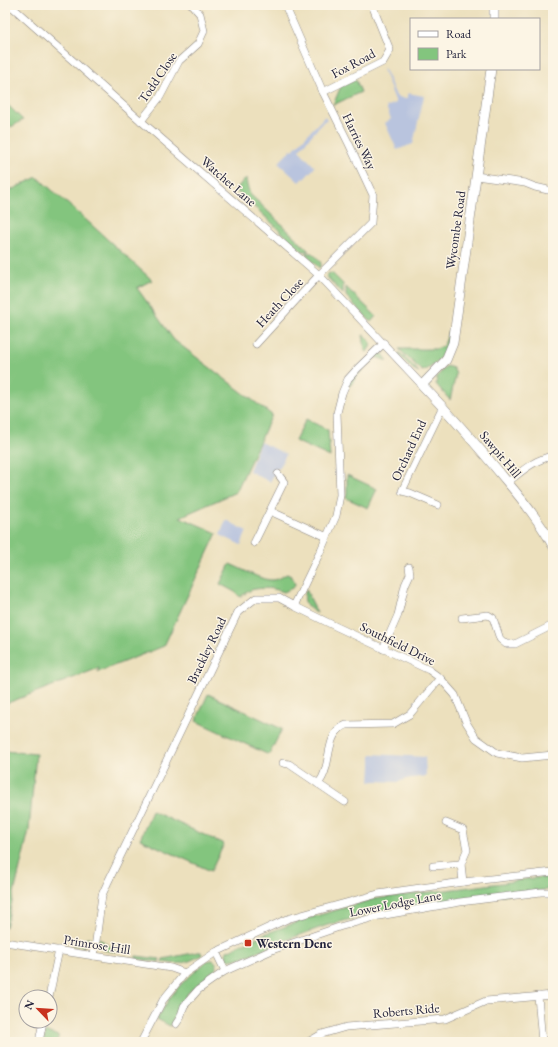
<svg xmlns="http://www.w3.org/2000/svg" width="558" height="1047" viewBox="0 0 558 1047" font-family="'EB Garamond',serif">
  <style>
    .industrial { fill: #b9c4de }
    .green { fill: #83c57e; stroke: #52745c }
    .lines { fill: none; stroke-linecap: round; stroke-linejoin: round }
    .minor-casing { stroke: #87817c; stroke-width: 8 }
    .tertiary-casing { stroke: #87817c; stroke-width: 10 }
    .minor { stroke: #fff; stroke-width: 7 }
    .tertiary { stroke: #fff; stroke-width: 9 }
    .poi-dot { fill: #c8321e; stroke: #fcf5e5; stroke-width: 1.5 }
    .labels { text-anchor: middle; stroke-width: 3; stroke-linejoin: round; paint-order: stroke }
    .street-label { font-size: 13px; fill: #22223b; stroke: #fcf5e5 }
    .poi-label { font-size: 13px; font-weight: bold; fill: #22223b; stroke: #fcf5e5; text-anchor: start }
  </style>
  <rect width="100%" height="100%" fill="#fcf5e5"/>
  <filter id="ink" filterUnits="userSpaceOnUse"><feTurbulence type="fractalNoise" baseFrequency=".025" numOctaves="2"/><feDisplacementMap in="SourceGraphic" scale="8" xChannelSelector="R" yChannelSelector="G"/><feConvolveMatrix kernelMatrix="1 2 1 2 8 2 1 2 1" color-interpolation-filters="sRGB"/></filter>
  <filter id="wash" filterUnits="userSpaceOnUse"><feTurbulence type="fractalNoise" baseFrequency=".012" numOctaves="4" result="noise"/><feDisplacementMap in="SourceGraphic" scale="16" xChannelSelector="R" yChannelSelector="G"/><feGaussianBlur stdDeviation="0.9" result="paint"/><feColorMatrix in="noise" values="0 0 0 0 0 0 0 0 0 0 0 0 0 0 0 0 0 1.4 0 .05"/><feComposite in="paint" operator="in"/></filter>
  <g filter="url(#wash)">
    <rect width="100%" height="100%" fill="#ece0bd"/>
    <!-- industrial -->
    <g class="industrial">
      <path d="M384,68L396,96L405,99L407,98L408,93L424,96L413,144L397,150L385,123L391,119L386,107L396,103L383,69Z"/>
      <path d="M325,116L327,120L324,121L299,150L315,167L304,179L303,178L299,182L278,163L291,150H293Z"/>
      <path d="M260,442L286,454L279,469L277,468L270,482L249,471Z"/>
      <path d="M226,520L247,531L241,545L220,535Z"/>
      <path d="M371,754L425,757L426,776L406,779L398,782L375,781L370,782L371,766Z"/>
    </g>
    <!-- green -->
    <g class="green">
      <path d="M356,80L361,92L333,105L341,86Z"/>
      <path d="M5,102L23,120L11,127L6,117H5Z"/>
      <path d="M37,177L84,218L152,280L137,288L174,340L272,415L236,492L180,517L217,533L164,646L98,672L99,668L5,704V193Z"/>
      <path d="M246,178L247,185L250,194L309,251H302L259,211L235,190Z"/>
      <path d="M305,253H312C316,257 325,263 319,268Z"/>
      <path d="M330,273L333,274L343,284V294L326,276L328,274Z"/>
      <path d="M346,287L376,316L371,322L346,296Z"/>
      <path d="M448,332H450C447,349 439,366 422,371L399,349H436L443,346L446,340Z"/>
      <path d="M363,335L368,338L371,343L370,347L367,352L365,351Z"/>
      <path d="M379,353H382L388,361L375,357L358,375L350,386L348,385L350,380Z"/>
      <path d="M400,353L419,372L413,369L398,354Z"/>
      <path d="M446,366L453,368L456,374L450,400L436,384L437,377Z"/>
      <path d="M306,419L328,430L330,457L295,441Z"/>
      <path d="M347,475L377,489L368,508L346,498L347,492Z"/>
      <path d="M230,564C240,568 263,581 272,580C277,580 282,576 287,574L291,576L295,584L294,587L284,592C274,588 262,587 251,590C247,592 243,595 240,597L235,592L220,584Z"/>
      <path d="M306,589L317,613C306,607 302,602 306,589Z"/>
      <path d="M208,694L282,729L269,755L196,721Z"/>
      <path d="M5,751L36,754L29,830L6,927H5Z"/>
      <path d="M152,811L224,844L211,871L140,839Z"/>
      <path d="M553,876V889L427,904L371,914L328,925L294,937L241,958L229,960L227,959L226,955L227,951L262,935L306,919L374,899L502,883L526,879Z"/>
      <path d="M90,937L88,942L84,946L72,945Z"/>
      <path d="M99,938L117,952L103,950C101,946 98,943 99,938Z"/>
      <path d="M198,952H201L202,955C184,964 182,965 162,962L163,959Z"/>
      <path d="M136,956L160,959L159,962L136,959Z"/>
      <path d="M212,960C216,961 217,964 217,968L188,993L170,1026L157,1019L169,999L180,985L207,961Z"/>
      <path d="M46,1032L59,1036L56,1042H43Z"/>
    </g>
  </g>
  <g filter="url(#ink)">
    <g class="lines">
      <defs>
        <g id="minor">
          <path d="M10,5L141,121L319,275L422,385"/>
          <path d="M323,92L383,62L390,50L372,5"/>
          <path d="M141,121L160,97L179,61L198,44L204,31L200,14L192,5"/>
          <path d="M476,176L525,183L535,187L548,190"/>
          <path d="M256,344L319,275L371,223L373,195L349,144L323,92L285,5"/>
          <path d="M508,482C522,471 535,459 553,456"/>
          <path d="M438,505L410,493L402,491L443,406"/>
          <path d="M270,511L327,537"/>
          <path d="M254,543L284,482L278,474"/>
          <path d="M294,606L337,627L429,670L440,678L455,695L466,722L476,738L497,753L522,758L553,755"/>
          <path d="M462,618L488,615L493,618L500,639L506,644H515L553,625"/>
          <path d="M383,649L398,615L405,585L410,574L409,567"/>
          <path d="M283,763L289,764L345,802"/>
          <path d="M318,784C319,782 322,779 323,776C331,760 326,733 346,725L393,724L410,714L440,678"/>
          <path d="M446,823L463,830L467,850L461,864L463,882"/>
          <path d="M433,866L461,864"/>
          <path d="M5,942L171,968L185,973"/>
          <path d="M216,952L225,971"/>
          <path d="M94,956L102,895L107,884L238,612L256,598H279L294,606L321,550L336,516L340,495L337,413L342,393L348,379L358,368L384,343"/>
          <path d="M538,996L542,1042"/>
          <path d="M49,997L59,950"/>
          <path d="M176,1024L180,1018L184,1006L198,990L225,971L272,950L339,927L379,916L460,902L541,892H553"/>
          <path d="M39,1042L43,1021"/>
          <path d="M141,1042L163,1000L185,973L216,952L287,919L378,894L463,882L553,872"/>
          <path d="M308,1042L322,1034L346,1027L445,1019L486,1001L553,995"/>
        </g>
        <g id="tertiary">
          <path d="M494,5V19"/>
          <path d="M491,69L453,343L446,360L422,385C453,417 481,450 509,484C525,503 541,523 553,546"/>
        </g>
      </defs>
      <!-- minor casing -->
      <use href="#minor" class="minor-casing"/>
      <!-- tertiary casing -->
      <use href="#tertiary" class="tertiary-casing"/>
      <!-- minor -->
      <use href="#minor" class="minor"/>
      <!-- tertiary -->
      <use href="#tertiary" class="tertiary"/>
    </g>
  </g>
  <!-- markers -->
  <rect class="poi-dot" x="244" y="939" width="8" height="8" rx="2"/>
  <g class="labels">
    <!-- street labels -->
    <g class="street-label">
      <text transform="translate(353 63) rotate(-28)" y="5">Fox Road</text>
      <text transform="translate(157 77) rotate(-56)" y="5">Todd Close</text>
      <text transform="translate(360 141) rotate(64)" y="5">Harries Way</text>
      <text transform="translate(229 181) rotate(41)" y="5">Watchet Lane</text>
      <text transform="translate(455 230) rotate(-82)" y="5">Wycombe Road</text>
      <text transform="translate(279 302) rotate(-47)" y="5">Heath Close</text>
      <text transform="translate(408 450) rotate(-65)" y="5">Orchard End</text>
      <text transform="translate(501 454) rotate(50)" y="5">Sawpit Hill</text>
      <text transform="translate(398 643) rotate(26)" y="5">Southfield Drive</text>
      <text transform="translate(206 650) rotate(-64)" y="5">Brackley Road</text>
      <text transform="translate(395 903) rotate(-11)" y="5">Lower Lodge Lane</text>
      <text transform="translate(97 944) rotate(9)" y="5">Primrose Hill</text>
      <text transform="translate(406 1010) rotate(-5)" y="5">Roberts Ride</text>
    </g>
    <!-- poi labels -->
    <g class="poi-label">
      <text x="256" y="948">Western Dene</text>
    </g>
  </g>
  <!-- margin -->
  <rect width="558" height="1047" fill="none" stroke="#fcf5e5" stroke-width="20"/>
  <!-- legend -->
  <rect x="410" y="18" width="130" height="52" fill="#fcf5e5" stroke="#a5a1a1"/>
  <rect x="418" y="31" width="20" height="6" fill="#ffffff" stroke="#a5a1a1"/>
  <text x="446" y="38" font-size="12" fill="#22223b">Road</text>
  <rect x="418" y="48" width="20" height="12" fill="#83c57e" stroke="#a5a1a1"/>
  <text x="446" y="58" font-size="12" fill="#22223b">Park</text>
  <!-- north arrow -->
  <g transform="translate(38 1009) rotate(295)"><circle r="19" fill="#fcf5e5" stroke="#a5a1a1"/>
  <path d="M0-3L7 15L0 10L-7 15Z" fill="#c8321e"/>
  <text y="-6" font-size="11" font-weight="bold" text-anchor="middle" fill="#22223b">N</text>
  </g>
</svg>
